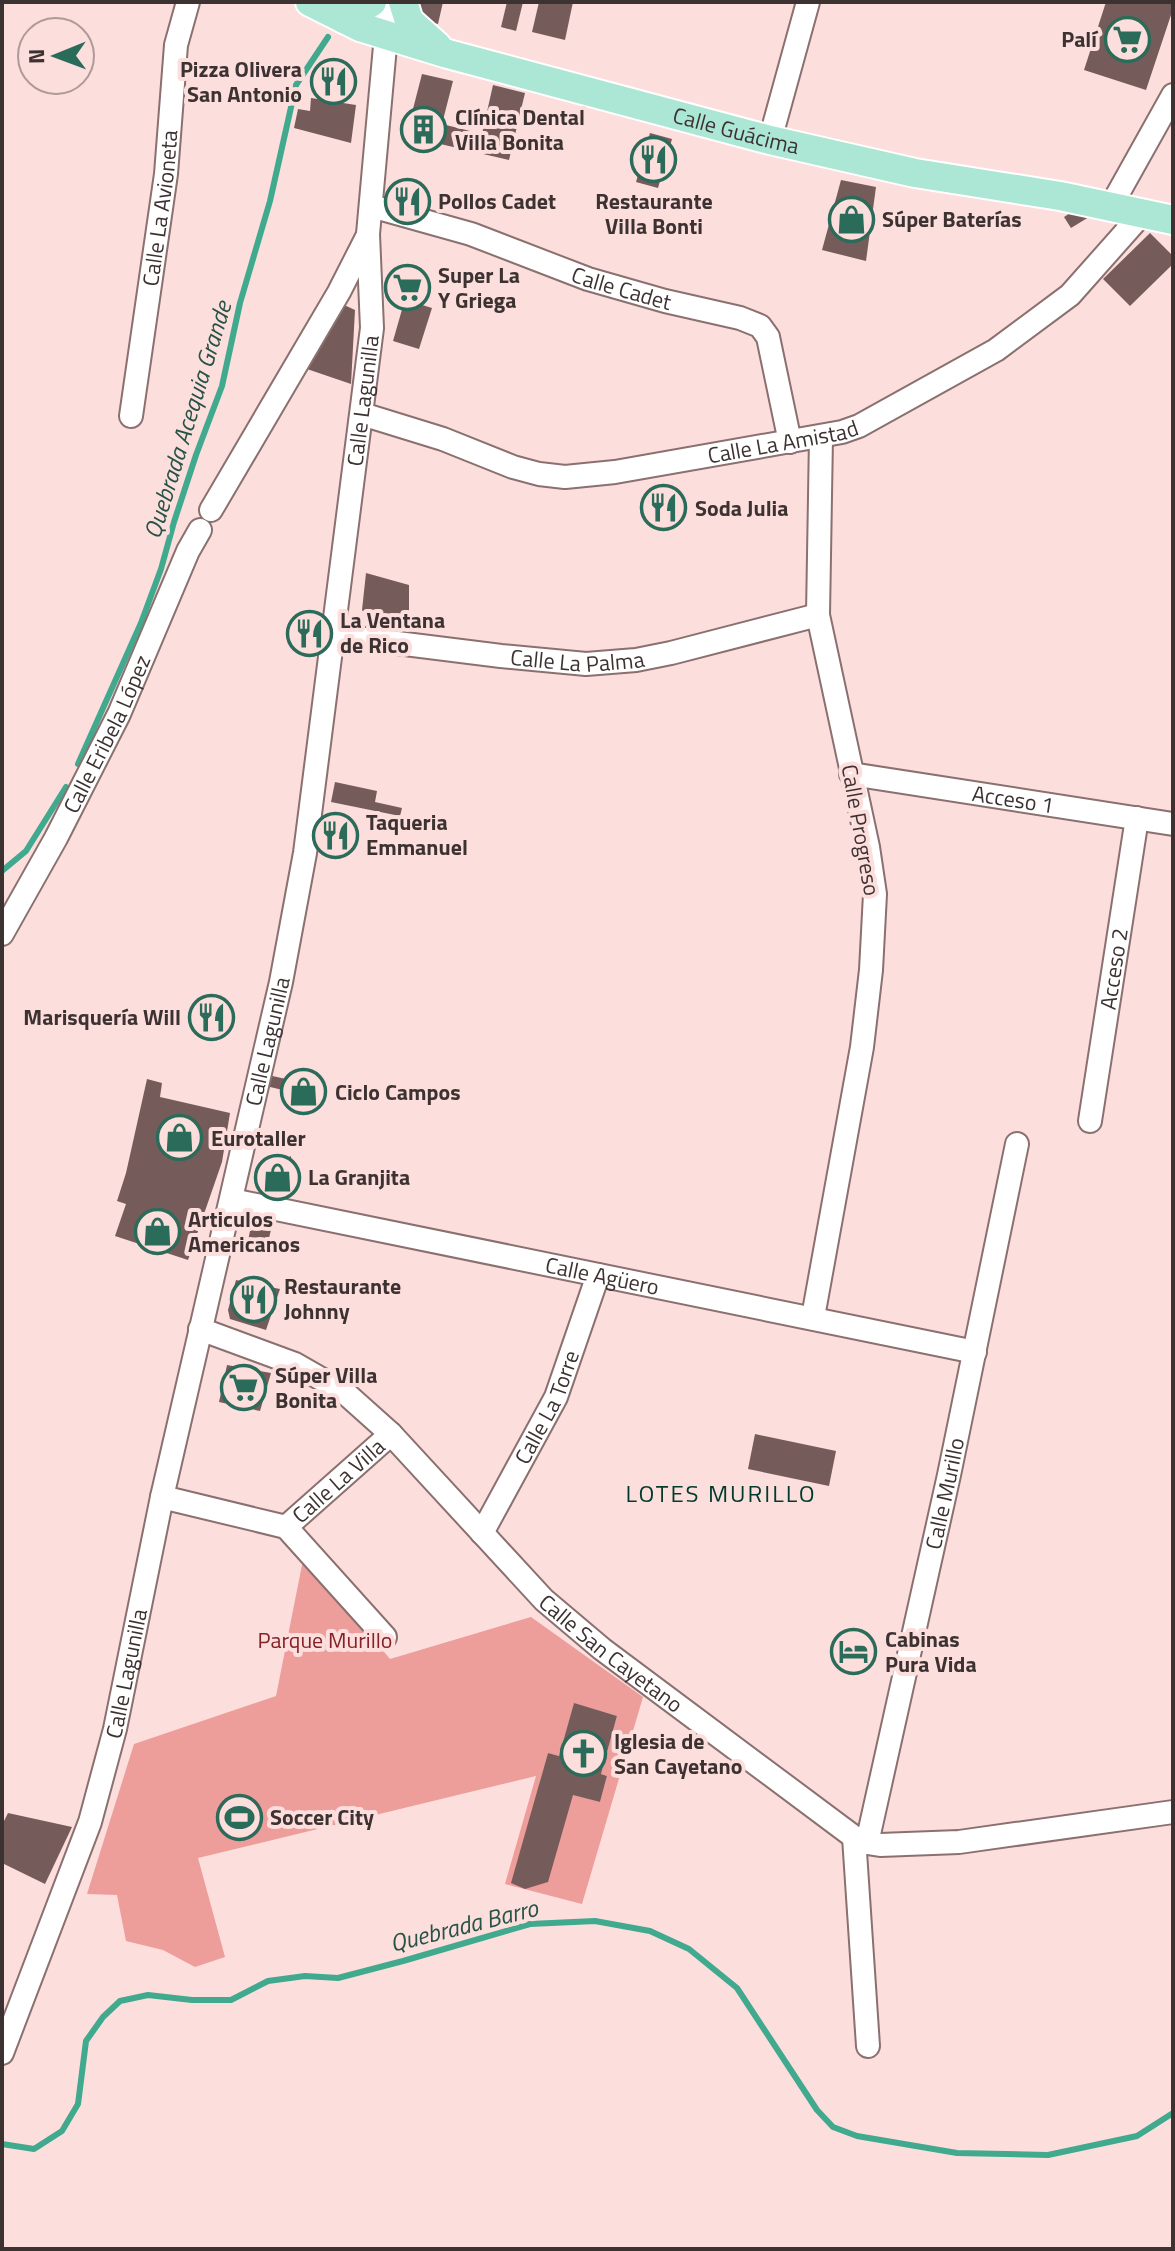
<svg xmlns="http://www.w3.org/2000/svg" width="1175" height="2251" viewBox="0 0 1175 2251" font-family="'Titillium Web',sans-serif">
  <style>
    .green { fill: #ed9d9a; fill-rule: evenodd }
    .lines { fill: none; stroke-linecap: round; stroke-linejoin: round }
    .stream { stroke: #40a98e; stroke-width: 6 }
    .building { fill: #755c5b }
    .minor-casing { stroke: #8a706f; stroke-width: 26 }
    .major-casing { stroke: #fff; stroke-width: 32 }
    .minor { stroke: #fff; stroke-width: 22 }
    .major { stroke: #ace6d5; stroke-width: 28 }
    .labels { text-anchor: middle; stroke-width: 8; stroke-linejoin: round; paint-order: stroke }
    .poi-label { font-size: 22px; font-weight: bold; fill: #3d3232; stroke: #fcdedd; text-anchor: start }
    .street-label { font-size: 22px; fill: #3d3232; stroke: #fcdedd }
    .park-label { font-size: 22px; fill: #852027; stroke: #fcdedd }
    .water-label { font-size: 24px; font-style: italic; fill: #275346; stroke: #fcdedd }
    .neighbourhood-label { font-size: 24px; letter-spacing: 2px; fill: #013b2e; stroke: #fcdedd }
  </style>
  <rect width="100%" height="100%" fill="#fcdedd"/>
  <!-- green -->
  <path class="green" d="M309,1561L390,1659L531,1617L643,1697L582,1904L505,1884L536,1776L198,1858L225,1957L195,1967L163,1950L126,1941L117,1895L87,1894L134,1744L276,1696L302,1565ZM574,1704L617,1716L601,1774L607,1776L600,1802L539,1785L548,1753L559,1756Z"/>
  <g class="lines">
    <!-- stream -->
    <g class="stream">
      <path d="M78,764L141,623L161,569L174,522L196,455L222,386L240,303L270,201L296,85L328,37"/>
      <path d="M2,871L26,851L66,787"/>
      <path d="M2,2144L34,2149L62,2131L78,2104L86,2041L103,2017L120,2001L148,1995L192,2000H231L268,1981L305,1976L338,1978L403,1961L530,1924L595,1921L650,1931L689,1949L737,1988L817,2110L833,2127L857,2136L957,2153L1048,2155L1137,2136L1173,2113"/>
    </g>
  </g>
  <!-- building -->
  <g class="building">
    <path d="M417,2H443L438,24L420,20Z"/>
    <path d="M507,2H523L516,31L501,27Z"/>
    <path d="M539,2H573L565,40L532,32Z"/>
    <path d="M1106,2H1173V9L1146,90L1084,70Z"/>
    <path d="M315,74L353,81L352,90L312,83Z"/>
    <path d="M422,74L453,81L442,124L482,134L493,85L525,93L509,160L406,136Z"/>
    <path d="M311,98L356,105L351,143L294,128L298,109L310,111Z"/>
    <path d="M650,133L672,139L658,188L636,182Z"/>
    <path d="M841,180L876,187L866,261L822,250Z"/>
    <path d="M397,189L421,196L416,212L393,206Z"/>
    <path d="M1081,206L1089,217L1071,228L1064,217Z"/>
    <path d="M1150,233L1173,256V264L1130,306L1103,279Z"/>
    <path d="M395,273L425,282L419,304L432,308L419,349L393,341L405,299L389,295Z"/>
    <path d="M342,304L355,310L351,384L307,369Z"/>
    <path d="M366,573L409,585V620L365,614L362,610Z"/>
    <path d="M335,782L377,791L375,802L402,808L400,816L331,802Z"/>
    <path d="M325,821L351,826L346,850L320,844Z"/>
    <path d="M268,1075L317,1086L316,1098L266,1086Z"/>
    <path d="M147,1079L162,1083L160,1097L230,1113L222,1162L188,1260L115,1236L126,1204L117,1201L126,1173Z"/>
    <path d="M291,1156L292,1196L270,1193L261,1186L265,1168Z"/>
    <path d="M252,1221L272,1226L266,1250L247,1246Z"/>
    <path d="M236,1280L280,1289L266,1330L230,1319L228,1310Z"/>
    <path d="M227,1365L271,1373L260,1411L219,1402Z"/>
    <path d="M755,1434L836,1451L829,1486L748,1469Z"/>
    <path d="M574,1703L617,1716L601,1774L607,1776L600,1802L573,1795L548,1882L525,1889L511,1883L548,1753L559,1756Z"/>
    <path d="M8,1813L72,1827L45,1884L2,1863V1825Z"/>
  </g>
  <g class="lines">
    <defs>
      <g id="minor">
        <path d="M770,140L808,2"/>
        <path id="s1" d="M371,206L471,234L588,279L665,301L740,318L760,326L768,337L790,442"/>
        <path d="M1111,206L1173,95"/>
        <path id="s2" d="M362,414L443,439L513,467L539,474L565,477L615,472L842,432L859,426L996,350L1070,295L1141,215"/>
        <path id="s3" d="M131,416L166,174L176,45L188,2"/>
        <path d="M211,510L339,292L368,235"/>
        <path id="s4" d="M333,635L501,656L586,664L636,660L671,653L818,615"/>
        <path id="s5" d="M851,774L1173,824"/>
        <path id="s6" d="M2,934L56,838L119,714L188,551L200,530"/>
        <path id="s7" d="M1090,1121L1137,818"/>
        <path id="s8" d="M232,1200L975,1352"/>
        <path d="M813,1317L862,1047L871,970L875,894L868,847L818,615L821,437"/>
        <path id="s9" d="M200,1329L295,1364L344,1392L391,1434L544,1600L602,1649L854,1837L867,1843L880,1845L959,1842L1173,1812"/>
        <path d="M162,1497L286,1527L385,1637"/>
        <path id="s10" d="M286,1527L391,1434"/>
        <path id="s11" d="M482,1533L556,1397L598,1275"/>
        <path d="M854,1837L868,2046"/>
        <path id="s12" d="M867,1843L949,1475L1017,1144"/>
        <path id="s13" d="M2,2053L90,1822L115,1729L162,1497L281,982L305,853L372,328L368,234L389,2"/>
      </g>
      <g id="major">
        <path id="s14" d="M310,2L360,27L448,54L770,140L915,173L1060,196L1173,220"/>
        <path d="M403,2L409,21L437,46"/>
        <path d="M344,19L372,2"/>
      </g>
    </defs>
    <!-- minor casing -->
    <use href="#minor" class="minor-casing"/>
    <!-- major casing -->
    <use href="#major" class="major-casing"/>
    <!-- minor -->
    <use href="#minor" class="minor"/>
    <!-- major -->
    <use href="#major" class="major"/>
  </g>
  <!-- icons -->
  <defs>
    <symbol id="supermarket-ring" viewBox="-11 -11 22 22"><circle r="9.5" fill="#fcdedd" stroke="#2b6b59" stroke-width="1.5"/><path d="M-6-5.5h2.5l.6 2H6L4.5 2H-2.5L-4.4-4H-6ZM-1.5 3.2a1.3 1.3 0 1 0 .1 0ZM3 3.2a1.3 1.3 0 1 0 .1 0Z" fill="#2b6b59"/></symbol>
    <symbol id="restaurant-ring" viewBox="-11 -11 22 22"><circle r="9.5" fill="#fcdedd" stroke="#2b6b59" stroke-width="1.5"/><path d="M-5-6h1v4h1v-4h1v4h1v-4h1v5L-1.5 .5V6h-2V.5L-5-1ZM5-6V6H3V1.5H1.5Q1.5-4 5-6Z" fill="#2b6b59"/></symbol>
    <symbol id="building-ring" viewBox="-11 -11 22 22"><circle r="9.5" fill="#fcdedd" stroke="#2b6b59" stroke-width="1.5"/><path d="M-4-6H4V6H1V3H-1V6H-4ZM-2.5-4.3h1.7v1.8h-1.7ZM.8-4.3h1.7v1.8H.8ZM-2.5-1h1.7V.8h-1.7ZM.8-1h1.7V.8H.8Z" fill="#2b6b59"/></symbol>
    <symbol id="shop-ring" viewBox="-11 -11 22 22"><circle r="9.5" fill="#fcdedd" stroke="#2b6b59" stroke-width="1.5"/><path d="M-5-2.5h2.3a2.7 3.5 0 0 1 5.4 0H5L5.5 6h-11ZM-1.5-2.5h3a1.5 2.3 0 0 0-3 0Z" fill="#2b6b59"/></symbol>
    <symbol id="hotel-ring" viewBox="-11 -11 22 22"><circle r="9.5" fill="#fcdedd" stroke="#2b6b59" stroke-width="1.5"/><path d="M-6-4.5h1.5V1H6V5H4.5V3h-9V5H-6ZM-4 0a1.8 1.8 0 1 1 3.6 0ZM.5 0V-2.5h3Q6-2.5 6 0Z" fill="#2b6b59"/></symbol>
    <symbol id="church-ring" viewBox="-11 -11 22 22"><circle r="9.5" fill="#fcdedd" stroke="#2b6b59" stroke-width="1.5"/><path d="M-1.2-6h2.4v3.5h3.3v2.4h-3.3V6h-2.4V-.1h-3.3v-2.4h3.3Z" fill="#2b6b59"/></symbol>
    <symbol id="stadium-ring" viewBox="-11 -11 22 22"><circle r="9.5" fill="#fcdedd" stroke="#2b6b59" stroke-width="1.5"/><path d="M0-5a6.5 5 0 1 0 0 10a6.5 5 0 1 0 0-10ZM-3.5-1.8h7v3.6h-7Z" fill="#2b6b59"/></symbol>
  </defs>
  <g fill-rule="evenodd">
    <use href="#supermarket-ring" x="1102" y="14" width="51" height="51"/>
    <use href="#restaurant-ring" x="308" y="56" width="51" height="51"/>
    <use href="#building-ring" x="398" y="104" width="51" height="51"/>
    <use href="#restaurant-ring" x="628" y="134" width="51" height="51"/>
    <use href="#restaurant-ring" x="382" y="176" width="51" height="51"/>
    <use href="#shop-ring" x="826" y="194" width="51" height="51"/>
    <use href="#supermarket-ring" x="382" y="262" width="51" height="51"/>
    <use href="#restaurant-ring" x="638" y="482" width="51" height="51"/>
    <use href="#restaurant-ring" x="284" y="608" width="51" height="51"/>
    <use href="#restaurant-ring" x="310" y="810" width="51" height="51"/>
    <use href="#restaurant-ring" x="186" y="992" width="51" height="51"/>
    <use href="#shop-ring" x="278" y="1066" width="51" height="51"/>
    <use href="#shop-ring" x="154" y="1112" width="51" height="51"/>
    <use href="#shop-ring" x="252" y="1152" width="51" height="51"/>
    <use href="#shop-ring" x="132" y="1206" width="51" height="51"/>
    <use href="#restaurant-ring" x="228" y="1274" width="51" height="51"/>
    <use href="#supermarket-ring" x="218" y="1362" width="51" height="51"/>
    <use href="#hotel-ring" x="828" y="1626" width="51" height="51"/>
    <use href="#church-ring" x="558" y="1728" width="51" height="51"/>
    <use href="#stadium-ring" x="214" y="1792" width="51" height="51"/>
  </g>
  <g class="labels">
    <!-- poi labels -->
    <g class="poi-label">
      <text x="1097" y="47" text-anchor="end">Palí</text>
      <text x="302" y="77" text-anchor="end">Pizza Olivera<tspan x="302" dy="25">San Antonio</tspan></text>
      <text x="455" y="125">Clínica Dental<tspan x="455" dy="25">Villa Bonita</tspan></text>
      <text x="438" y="209">Pollos Cadet</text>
      <text x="654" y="209" text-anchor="middle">Restaurante<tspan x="654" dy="25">Villa Bonti</tspan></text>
      <text x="882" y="227">Súper Baterías</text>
      <text x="438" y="283">Super La<tspan x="438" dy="25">Y Griega</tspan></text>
      <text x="695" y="516">Soda Julia</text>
      <text x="340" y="628">La Ventana<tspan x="340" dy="25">de Rico</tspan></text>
      <text x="366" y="830">Taqueria<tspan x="366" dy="25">Emmanuel</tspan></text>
      <text x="181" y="1025" text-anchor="end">Marisquería Will</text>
      <text x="335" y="1100">Ciclo Campos</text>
      <text x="211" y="1146">Eurotaller</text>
      <text x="308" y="1185">La Granjita</text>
      <text x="188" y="1227">Articulos<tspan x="188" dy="25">Americanos</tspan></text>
      <text x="284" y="1294">Restaurante<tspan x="284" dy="25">Johnny</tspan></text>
      <text x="275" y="1383">Súper Villa<tspan x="275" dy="25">Bonita</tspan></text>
      <text x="885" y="1647">Cabinas<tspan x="885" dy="25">Pura Vida</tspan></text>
      <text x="614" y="1749">Iglesia de<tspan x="614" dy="25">San Cayetano</tspan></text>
      <text x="270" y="1825">Soccer City</text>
    </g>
    <!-- street labels -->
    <g class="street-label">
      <text dy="8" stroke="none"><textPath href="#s14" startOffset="446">Calle Guácima</textPath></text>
      <text dy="8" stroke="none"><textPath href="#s3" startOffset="210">Calle La Avioneta</textPath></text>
      <text dy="8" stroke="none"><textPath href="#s1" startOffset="264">Calle Cadet</textPath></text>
      <text dy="8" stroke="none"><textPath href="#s13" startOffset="1696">Calle Lagunilla</textPath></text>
      <text dy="8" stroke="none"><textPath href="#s2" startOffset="434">Calle La Amistad</textPath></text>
      <text dy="8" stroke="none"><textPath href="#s4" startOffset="246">Calle La Palma</textPath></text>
      <text dy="8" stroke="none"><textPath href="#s6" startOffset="226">Calle Eribela López</textPath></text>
      <text dy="8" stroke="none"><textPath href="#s5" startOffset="164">Acceso 1</textPath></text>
      <text transform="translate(861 830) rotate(80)" y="8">Calle Progreso</text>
      <text dy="8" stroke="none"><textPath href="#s7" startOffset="154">Acceso 2</textPath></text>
      <text dy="8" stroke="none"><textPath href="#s13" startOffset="1048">Calle Lagunilla</textPath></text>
      <text dy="8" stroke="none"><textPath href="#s8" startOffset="378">Calle Agüero</textPath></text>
      <text dy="8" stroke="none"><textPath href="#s11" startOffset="142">Calle La Torre</textPath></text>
      <text dy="8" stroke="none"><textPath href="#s10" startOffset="70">Calle La Villa</textPath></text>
      <text dy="8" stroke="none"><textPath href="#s12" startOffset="358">Calle Murillo</textPath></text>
      <text dy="8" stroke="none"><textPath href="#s9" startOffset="532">Calle San Cayetano</textPath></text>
      <text dy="8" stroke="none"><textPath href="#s13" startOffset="400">Calle Lagunilla</textPath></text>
    </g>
    <!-- park labels -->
    <g class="park-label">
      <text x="325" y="1648">Parque Murillo</text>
    </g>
    <!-- water labels -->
    <g class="water-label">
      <text transform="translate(188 420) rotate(-73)" y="8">Quebrada Acequia Grande</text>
      <text transform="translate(464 1926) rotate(-14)" y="8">Quebrada Barro</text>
    </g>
    <!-- neighbourhood labels -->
    <g class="neighbourhood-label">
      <text x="721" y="1502">LOTES MURILLO</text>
    </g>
  </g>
  <!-- border -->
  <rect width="1175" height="2251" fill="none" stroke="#3d3232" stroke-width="8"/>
  <!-- north arrow -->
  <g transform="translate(56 56) rotate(269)"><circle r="38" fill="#fcdedd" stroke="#b09999" stroke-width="2"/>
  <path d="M0-6L14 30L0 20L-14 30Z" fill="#2b6b59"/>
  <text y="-12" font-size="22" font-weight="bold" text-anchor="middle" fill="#3d3232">N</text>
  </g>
</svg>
